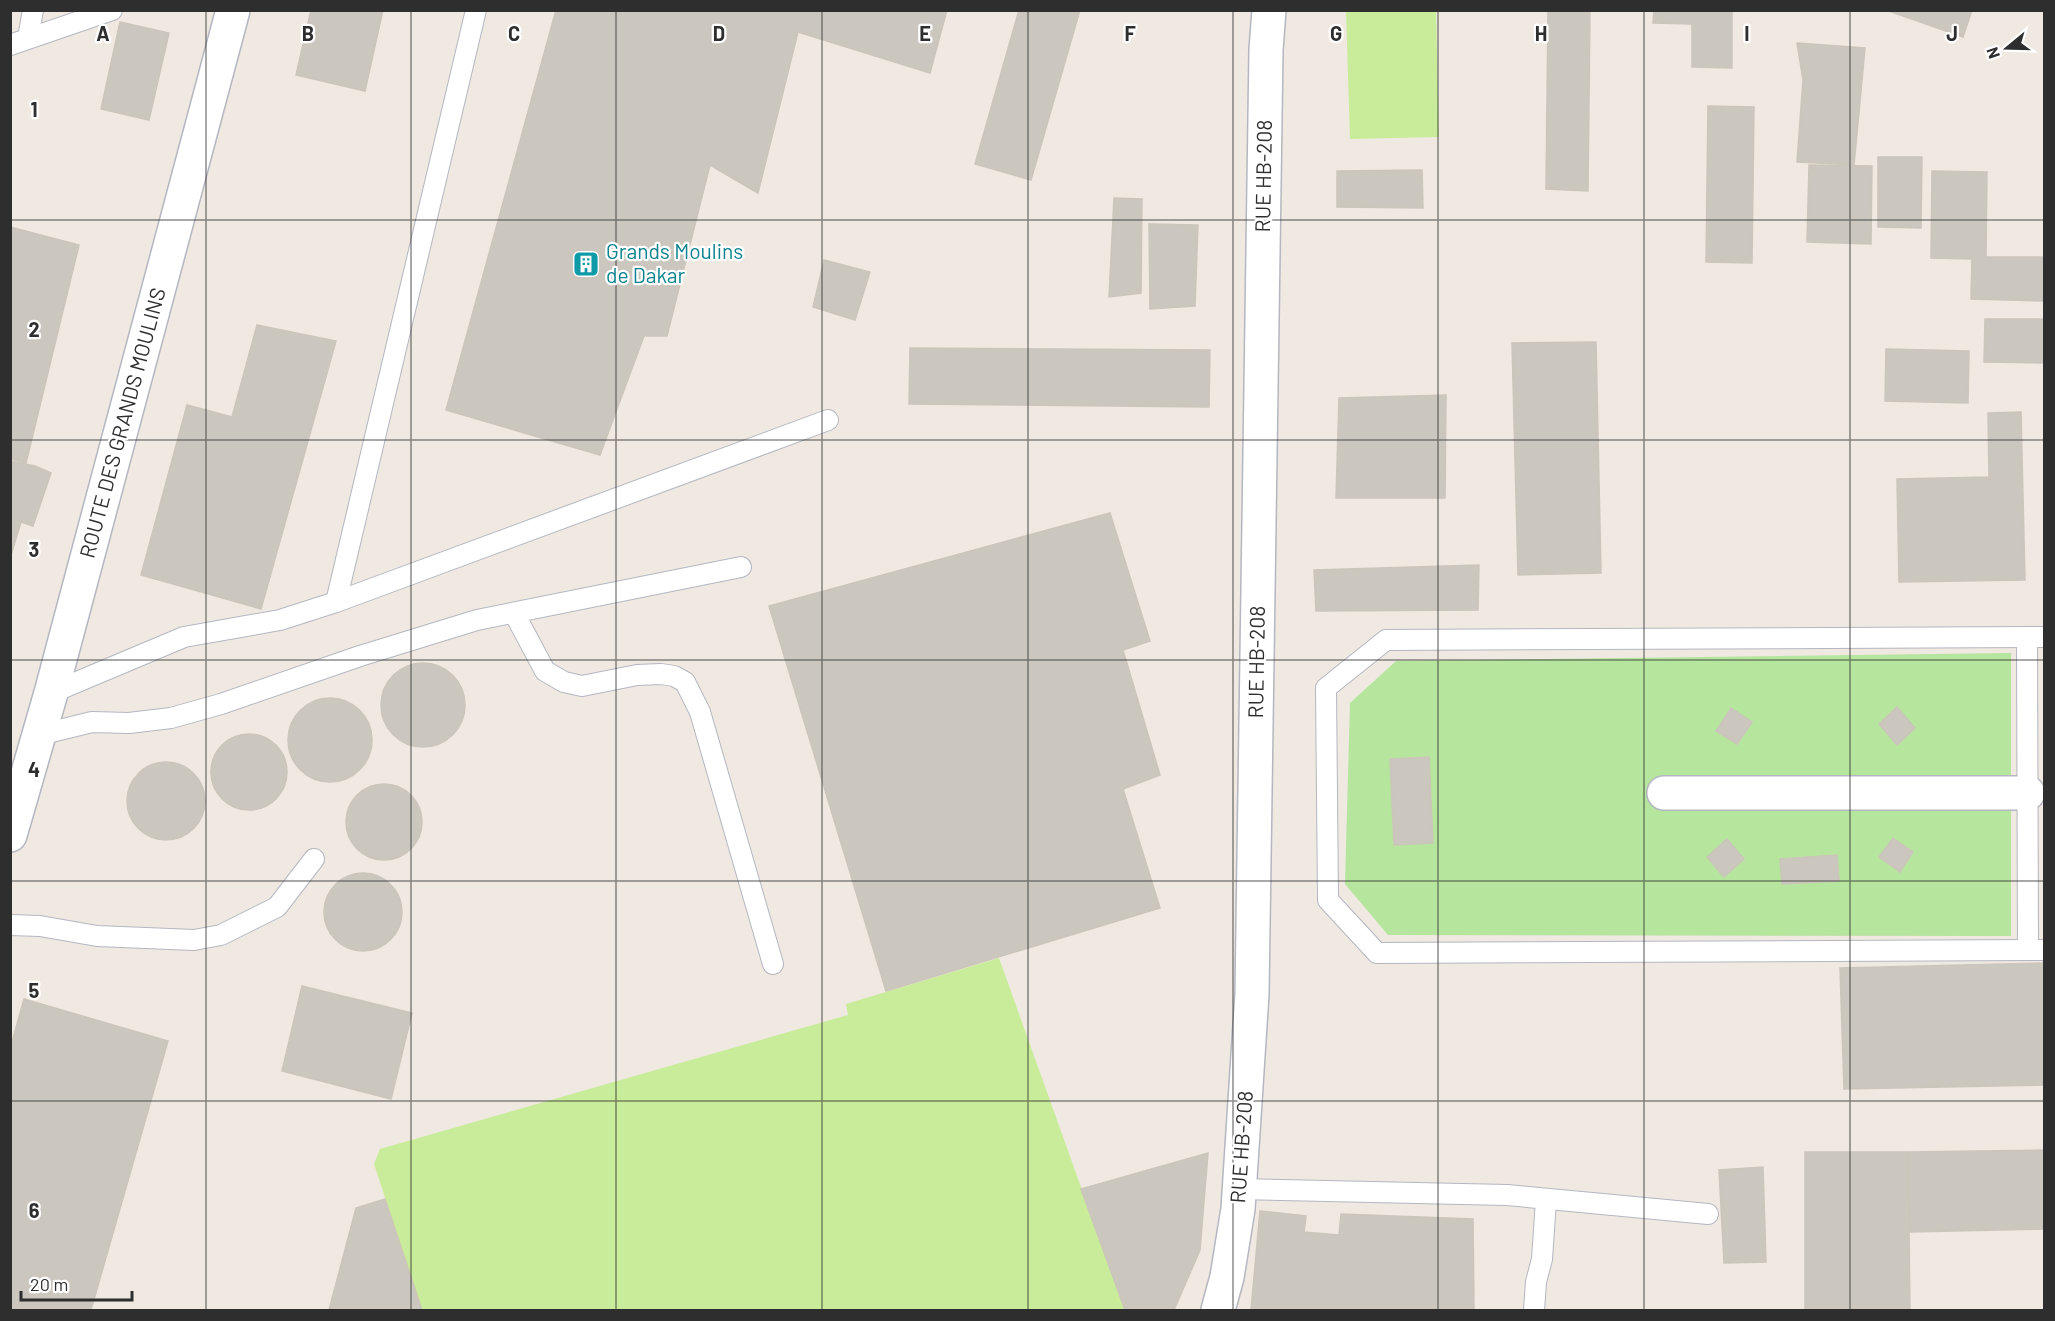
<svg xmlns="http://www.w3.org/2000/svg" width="2055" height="1321" viewBox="0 0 2055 1321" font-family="Barlow,sans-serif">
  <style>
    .green { fill: #b6e59e }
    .pitch { fill: #c9ec9a }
    .building { fill: #cbc7bf; stroke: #cbc5ba; stroke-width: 1.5 }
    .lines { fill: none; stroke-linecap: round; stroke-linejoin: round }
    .lane-casing { stroke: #b4b7c1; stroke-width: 22 }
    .street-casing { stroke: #b4b7c1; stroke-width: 36 }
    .secondary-casing { stroke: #b4b7c1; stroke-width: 36 }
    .lane { stroke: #fff; stroke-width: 20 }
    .street { stroke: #fff; stroke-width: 33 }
    .secondary { stroke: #fff; stroke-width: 33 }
    .grid { fill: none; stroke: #2e2e2e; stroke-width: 1.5; stroke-opacity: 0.55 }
    .labels { text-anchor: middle; stroke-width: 4.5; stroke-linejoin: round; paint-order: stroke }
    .street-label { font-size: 21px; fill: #2e2e2e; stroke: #fff }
    .culture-label { font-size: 21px; fill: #0d838f; stroke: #fff; text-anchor: start }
    .grid-label { font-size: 20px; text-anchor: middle; font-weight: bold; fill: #2e2e2e; stroke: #fff; stroke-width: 4.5; stroke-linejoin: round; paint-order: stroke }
  </style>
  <rect width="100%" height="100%" fill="#efe9e1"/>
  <!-- green -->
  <path class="green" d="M2011,653V936L1388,935L1345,884L1350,703L1396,661Z"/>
  <!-- pitch -->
  <g class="pitch">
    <path d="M1346,11H1436L1439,137L1350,139Z"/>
    <path d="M999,958L1125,1310H422L374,1164L380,1149L848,1015L846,1004Z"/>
  </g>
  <!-- building -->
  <g class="building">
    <path d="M311,10H383L365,91L296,75Z"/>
    <path d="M556,10H947L930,73L798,32L758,193L710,165L667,336H644L600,455L446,410Z"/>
    <path d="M1019,10H1080L1031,180L975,164Z"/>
    <path d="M1548,10H1590L1588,191L1546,189Z"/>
    <path d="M1654,10H1732V68L1692,67V24L1653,23Z"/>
    <path d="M1886,10H1972L1963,37Z"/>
    <path d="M120,22L169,33L149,120L101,109Z"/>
    <path d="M1797,43L1865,48L1854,165L1797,162L1803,80Z"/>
    <path d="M1708,106L1754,107L1752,263L1706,262Z"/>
    <path d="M1878,157H1922L1921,228L1878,227Z"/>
    <path d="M1809,165L1872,166L1871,244L1807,242Z"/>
    <path d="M1422,170L1423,208L1337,207V171Z"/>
    <path d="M1932,171L1987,172L1986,257H2044V301L1971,299L1972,259L1931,258Z"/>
    <path d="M1114,198L1142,199L1141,293L1109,297Z"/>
    <path d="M1149,224L1198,225L1195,306L1150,309Z"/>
    <path d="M10,227L79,245L26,463L10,459Z"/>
    <path d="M824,260L870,272L855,320L813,307Z"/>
    <path d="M1985,319H2044V363L1984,362Z"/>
    <path d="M257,325L336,341L261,609L141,575L187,405L232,417Z"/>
    <path d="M1596,342L1601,573L1518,575L1512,343Z"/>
    <path d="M910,348L1210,350L1209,407L909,404Z"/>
    <path d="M1886,349L1969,351L1968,403L1885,401Z"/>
    <path d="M1446,395L1445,498H1336L1339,398Z"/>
    <path d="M2021,412L2025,580L1899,582L1897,479L1989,477L1988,413Z"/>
    <path d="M10,461L35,466L51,473L33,526L21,522L11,555Z"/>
    <path d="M1110,513L1150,641L1123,650L1160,775L1123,789L1160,908L886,991L769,606Z"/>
    <path d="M1479,565L1478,610L1316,611L1314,570Z"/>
    <circle cx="423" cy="705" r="42"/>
    <circle cx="330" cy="740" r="42"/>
    <path d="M1897,707L1915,728L1897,745L1879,724Z"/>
    <path d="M1731,708L1752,722L1737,744L1716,731Z"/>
    <circle cx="249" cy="772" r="38"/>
    <path d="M1429,757L1433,843L1394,845L1390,759Z"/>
    <circle cx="166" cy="801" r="39"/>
    <circle cx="384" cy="822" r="38"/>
    <path d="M1893,838L1913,852L1900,872L1879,857Z"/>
    <path d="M1727,839L1744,859L1724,877L1707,857Z"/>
    <path d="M1837,855L1839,881L1782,884L1780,859Z"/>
    <circle cx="363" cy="912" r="39"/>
    <path d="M2044,963V1085L1844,1089L1840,968Z"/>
    <path d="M302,986L412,1013L391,1099L282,1071Z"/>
    <path d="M24,999L168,1041L91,1310H10V1049Z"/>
    <path d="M2044,1150V1229L1910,1232L1908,1152Z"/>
    <path d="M1805,1152H1908L1910,1310H1805Z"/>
    <path d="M1208,1153L1200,1250L1174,1310H1125L1081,1189Z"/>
    <path d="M1763,1167L1766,1262L1724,1263L1719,1170Z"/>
    <path d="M385,1199L422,1310H329L356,1208Z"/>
    <path d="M1260,1211L1306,1216L1304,1232L1339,1235L1341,1214L1473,1219L1474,1310H1251Z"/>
  </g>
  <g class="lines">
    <defs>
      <g id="lane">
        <path d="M28,38L33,10"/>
        <path d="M10,45L112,10"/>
        <path d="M336,602L476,10"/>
        <path d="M514,613L545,671L564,682L582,686L637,675L661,674L674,676L685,682L700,712L773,964"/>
        <path d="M2027,637L2028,950"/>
        <path d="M2044,637L1386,640L1326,688L1328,900L1377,953L2044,950"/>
        <path d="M51,693L184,637L280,620L336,602L828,420"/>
        <path d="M39,735L92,722L129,723L171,718L221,704L360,656L477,620L741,567"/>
        <path d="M10,925L40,926L97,936L194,940L221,935L277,907L314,859"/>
        <path d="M1239,1189L1507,1195L1708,1214"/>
        <path d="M1534,1310L1536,1282L1542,1259L1546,1200"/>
      </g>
      <g id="street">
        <path d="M1664,793H2028"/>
        <path d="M1218,1310L1227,1277L1238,1209L1252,994L1266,50L1269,10"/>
      </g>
      <path id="secondary" d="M10,835L51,693L233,10"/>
    </defs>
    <!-- lane casing -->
    <use href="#lane" class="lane-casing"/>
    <!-- street casing -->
    <use href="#street" class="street-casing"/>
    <!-- secondary casing -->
    <use href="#secondary" class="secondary-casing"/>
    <!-- lane -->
    <use href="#lane" class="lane"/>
    <!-- street -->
    <use href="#street" class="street"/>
    <!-- secondary -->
    <use href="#secondary" class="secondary"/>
  </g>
  <!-- grid -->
  <path class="grid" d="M206,10V1310M411,10V1310M616,10V1310M822,10V1310M1028,10V1310M1233,10V1310M1438,10V1310M1644,10V1310M1850,10V1310M10,220H2044M10,440H2044M10,660H2044M10,881H2044M10,1101H2044"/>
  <!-- icons -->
  <defs>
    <symbol id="building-square" viewBox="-11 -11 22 22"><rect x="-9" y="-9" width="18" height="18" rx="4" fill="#0f9aa8" stroke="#fff"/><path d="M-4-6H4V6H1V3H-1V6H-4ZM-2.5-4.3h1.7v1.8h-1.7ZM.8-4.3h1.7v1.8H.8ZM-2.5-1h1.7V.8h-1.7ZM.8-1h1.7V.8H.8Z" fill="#fff"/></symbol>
  </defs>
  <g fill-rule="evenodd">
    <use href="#building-square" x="571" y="249" width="30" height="30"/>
  </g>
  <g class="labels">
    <!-- street labels -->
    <g class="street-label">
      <text transform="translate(1264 176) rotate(-89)" y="7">RUE HB-208</text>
      <text transform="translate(123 423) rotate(-75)" y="7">ROUTE DES GRANDS MOULINS</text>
      <text transform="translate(1257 662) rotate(-89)" y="7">RUE HB-208</text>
      <text transform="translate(1242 1147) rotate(-86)" y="7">RUE HB-208</text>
    </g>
    <!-- culture labels -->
    <g class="culture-label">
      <text x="606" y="259">Grands Moulins<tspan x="606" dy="24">de Dakar</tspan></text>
    </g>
  </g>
  <g class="grid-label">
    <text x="103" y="41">A</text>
    <text x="308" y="41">B</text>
    <text x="514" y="41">C</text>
    <text x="719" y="41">D</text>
    <text x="925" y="41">E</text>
    <text x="1130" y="41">F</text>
    <text x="1336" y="41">G</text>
    <text x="1541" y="41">H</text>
    <text x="1747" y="41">I</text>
    <text x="1952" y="41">J</text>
    <text x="34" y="117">1</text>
    <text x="34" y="337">2</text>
    <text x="34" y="557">3</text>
    <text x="34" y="777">4</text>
    <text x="34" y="998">5</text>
    <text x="34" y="1218">6</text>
  </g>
  <!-- border -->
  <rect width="2055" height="1321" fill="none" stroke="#2e2e2e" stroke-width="24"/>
  <!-- north arrow -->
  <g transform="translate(2007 48) rotate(251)" stroke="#ffffff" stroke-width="4.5" paint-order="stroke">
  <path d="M0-4.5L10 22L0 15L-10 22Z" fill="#2e2e2e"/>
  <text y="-9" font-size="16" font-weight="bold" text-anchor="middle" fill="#2e2e2e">N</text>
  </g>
  <!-- scale -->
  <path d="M21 1291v9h111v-9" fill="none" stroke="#2e2e2e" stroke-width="3"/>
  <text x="30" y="1291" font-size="18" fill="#2e2e2e" stroke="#ffffff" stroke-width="4.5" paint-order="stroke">20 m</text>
</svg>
